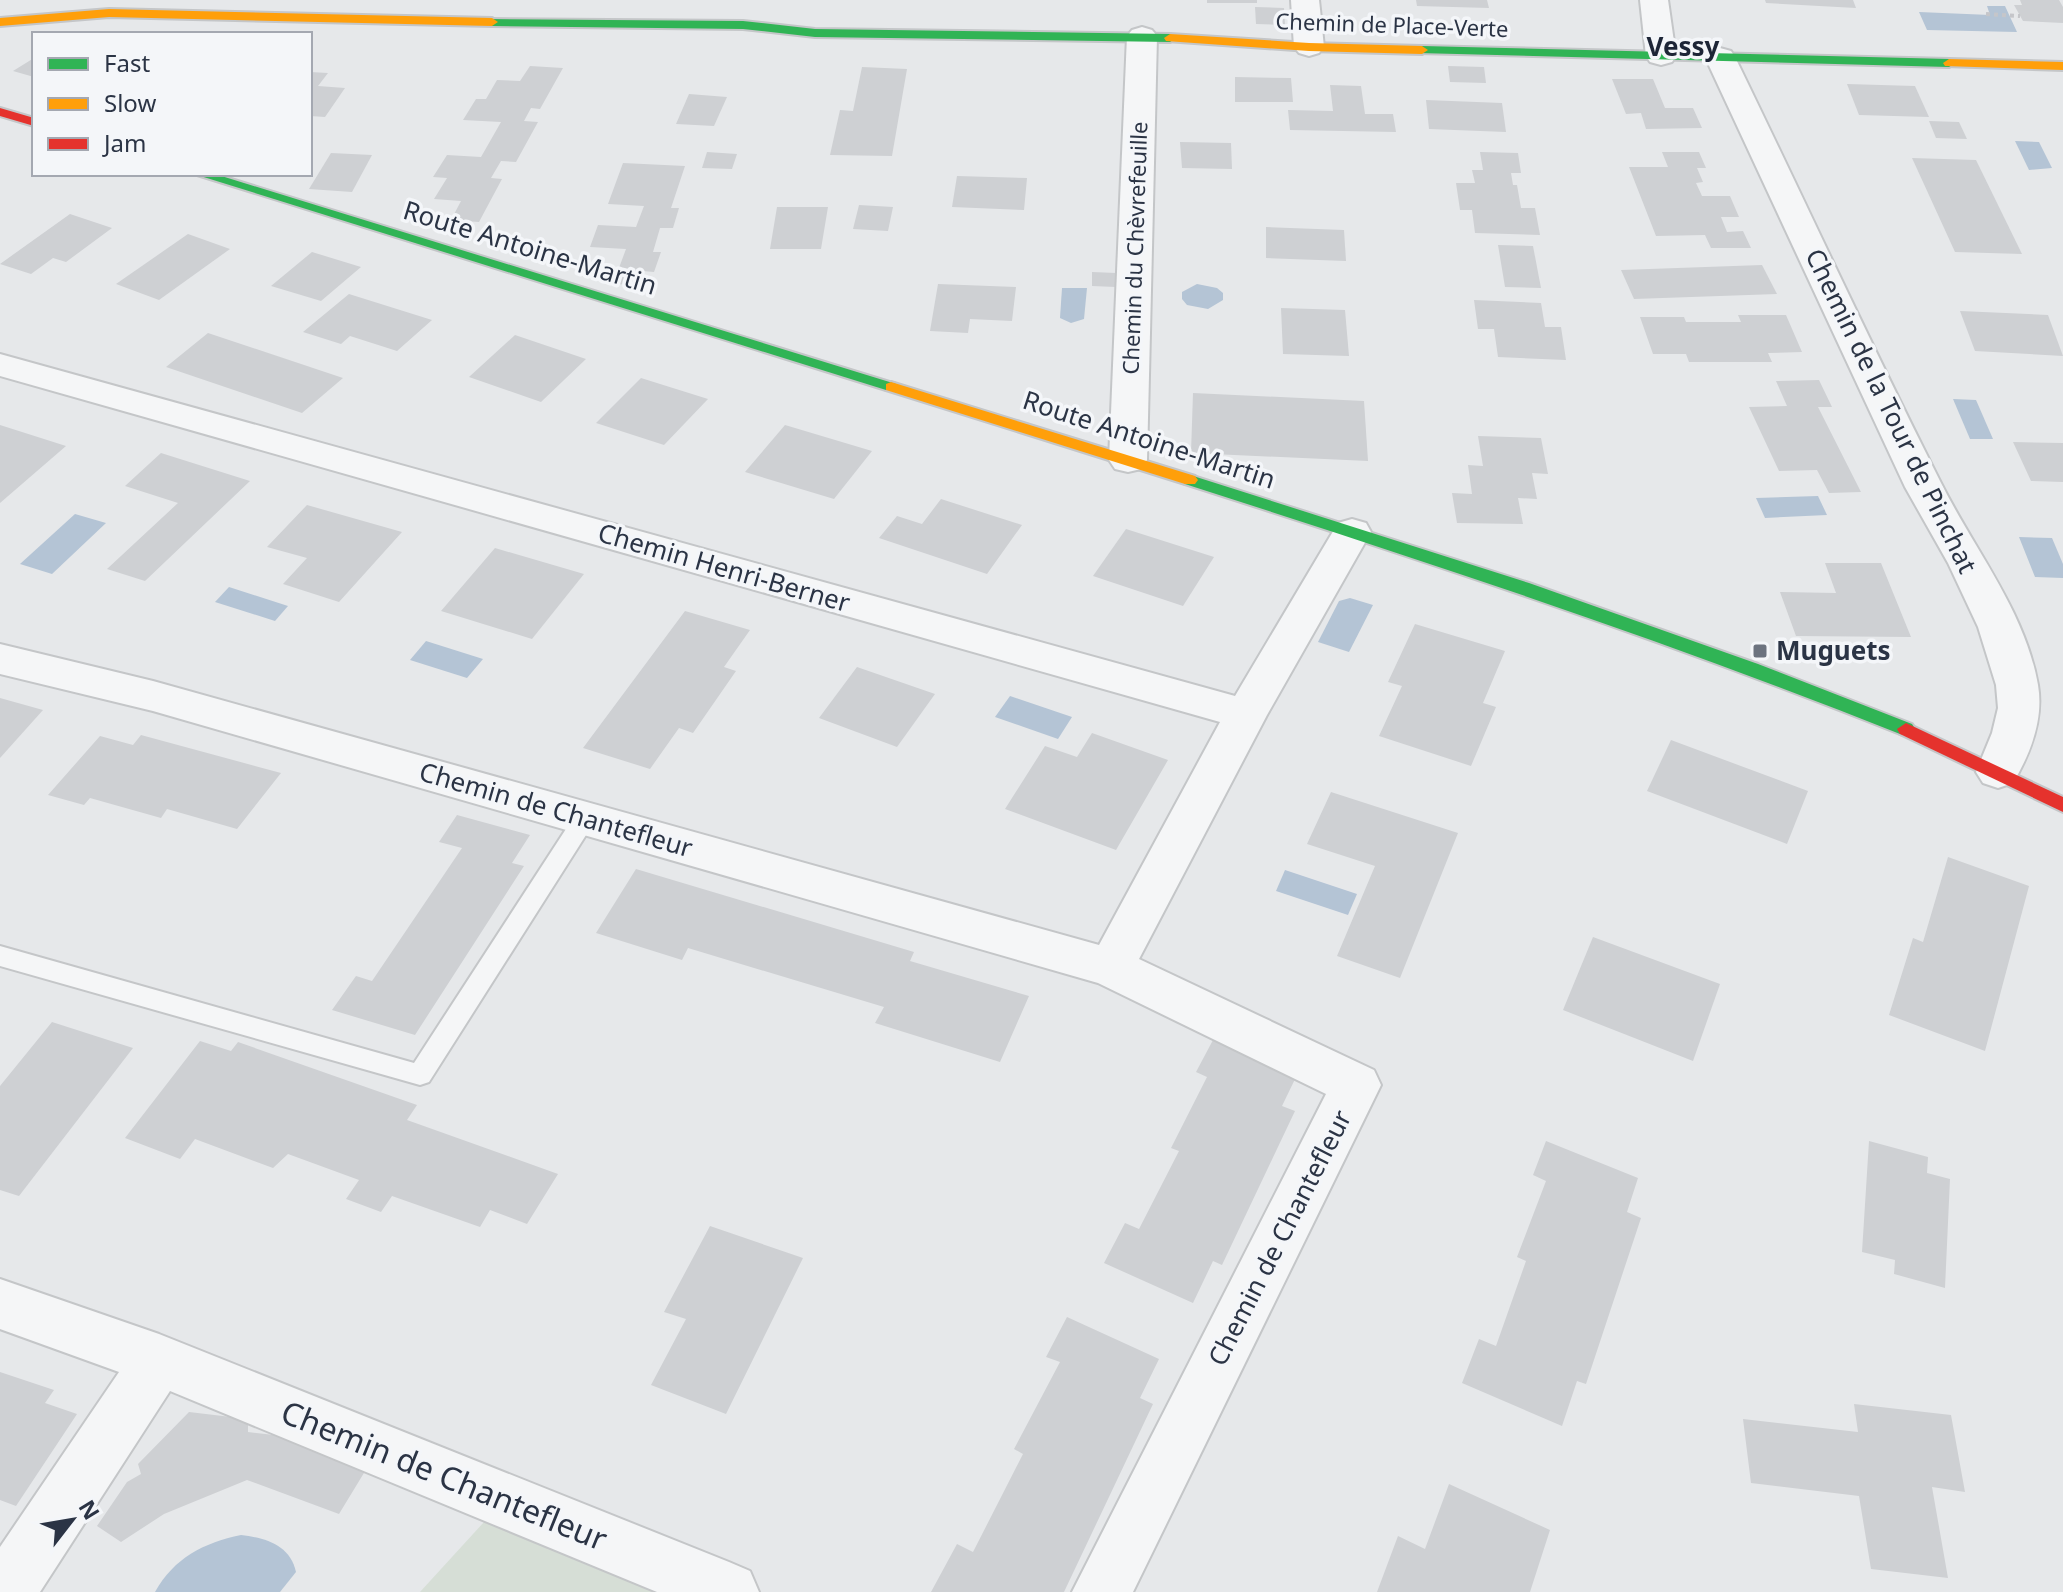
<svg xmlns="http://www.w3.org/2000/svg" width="2063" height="1592" viewBox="0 0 2063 1592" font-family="'Noto Sans',sans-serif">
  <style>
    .green { fill: #d6ded6 }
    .water { fill: #b4c4d5 }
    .building { fill: #ced0d3 }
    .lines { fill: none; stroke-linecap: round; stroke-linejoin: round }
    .lane-casing { stroke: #c4c6c8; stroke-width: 4 }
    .street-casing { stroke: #c4c6c8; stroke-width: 4 }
    .fast-casing { stroke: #c4c6c8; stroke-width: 4 }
    .slow-casing { stroke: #c4c6c8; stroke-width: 4 }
    .jam-casing { stroke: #c4c6c8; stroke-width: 4 }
    .path { stroke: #c5c6ca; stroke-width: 4; stroke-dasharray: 4 4; stroke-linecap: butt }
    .lane { fill: #f5f6f7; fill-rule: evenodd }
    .street { fill: #f5f6f7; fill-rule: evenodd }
    .fast { fill: #30b455; fill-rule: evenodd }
    .slow { fill: #ff9f0a; fill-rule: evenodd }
    .jam { fill: #e5322d; fill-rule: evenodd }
    .poi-dot { fill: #6c737f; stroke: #f4f6f9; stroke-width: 3 }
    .labels { text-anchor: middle; stroke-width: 7; stroke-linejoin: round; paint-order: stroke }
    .far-street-label { font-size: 22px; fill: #2b3445; stroke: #f4f6f9 }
    .far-quarter-label { font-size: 26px; font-weight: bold; fill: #1d2536; stroke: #f4f6f9 }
    .street-label { font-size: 26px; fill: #2b3445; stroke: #f4f6f9 }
    .poi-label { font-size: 26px; font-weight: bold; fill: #2b3445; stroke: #f4f6f9; text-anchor: start }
    .near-street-label { font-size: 32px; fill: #2b3445; stroke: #f4f6f9 }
  </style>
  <rect width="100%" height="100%" fill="#e6e8ea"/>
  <!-- green -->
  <path class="green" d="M484,1522L654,1592H420Z"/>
  <!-- water -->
  <g class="water">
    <path d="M1987,6H2005L2017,32L1927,30L1919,12L1990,15Z"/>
    <path d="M2015,141L2039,142L2052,168L2029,170Z"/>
    <path d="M1197,284L1217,288L1223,293V300L1208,309L1187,305L1182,299V292Z"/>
    <path d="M1062,288H1087L1084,319L1071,323L1060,318Z"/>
    <path d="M1953,399L1976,400L1993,439H1970Z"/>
    <path d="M1818,496L1827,515L1765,518L1756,498Z"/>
    <path d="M75,514L106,523L52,574L20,564Z"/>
    <path d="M2019,537L2052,538L2063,564V578L2035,577Z"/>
    <path d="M229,587L288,606L275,621L215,602Z"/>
    <path d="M1350,598L1373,605L1349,652L1318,642L1339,601Z"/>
    <path d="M426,641L483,659L467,678L410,660Z"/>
    <path d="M1010,696L1072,717L1058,739L995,717Z"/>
    <path d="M1285,870L1357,894L1348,915L1276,891Z"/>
    <path d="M241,1535C266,1538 290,1545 296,1572L280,1592H155C174,1558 203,1543 241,1535Z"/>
  </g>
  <!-- building -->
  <g class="building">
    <rect x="1207" y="0" width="50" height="3"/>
    <path d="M1416,0H1487L1489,8L1417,6Z"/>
    <path d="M1765,0H1853L1856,8L1766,3Z"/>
    <path d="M2020,0H2059L2063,7V23L2023,21L2014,5H2022Z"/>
    <path d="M1255,7L1284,8L1285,25L1256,24Z"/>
    <path d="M34,58V77L13,71Z"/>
    <path d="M530,66L563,68L540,109L531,108L524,121L538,122L516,162L501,161L491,178L502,179L479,222L451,220L461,201L434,199L447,178L433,177L447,155L481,157L501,122L463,120L476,99H486L497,80L520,81Z"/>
    <path d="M1448,66L1484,67L1486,83L1450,82Z"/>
    <path d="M862,67L907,69L892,156L830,155L840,110L853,111Z"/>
    <path d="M310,72L328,73L318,86L345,88L325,117L310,116Z"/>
    <path d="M1235,77L1291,78L1293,102H1235Z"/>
    <path d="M1612,79H1653L1665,108H1693L1702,128L1646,129L1641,113L1626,114Z"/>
    <path d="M1847,84L1915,86L1929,117L1859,115Z"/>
    <path d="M1330,85L1361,86L1365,114H1393L1396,132L1290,130L1288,110L1333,111Z"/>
    <path d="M689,94L727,97L714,126L676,124Z"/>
    <path d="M1426,100L1502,103L1506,132L1429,129Z"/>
    <path d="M1929,121L1959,122L1967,139L1936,138Z"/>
    <path d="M1180,142L1231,143L1232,169L1182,168Z"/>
    <path d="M707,152L737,154L732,169L702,168Z"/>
    <path d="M1480,152L1518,153L1521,173H1511L1513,185H1517L1521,208H1535L1540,235L1475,233L1472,210H1460L1456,183H1475L1472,170H1483Z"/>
    <path d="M1662,152H1699L1706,168H1697L1703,182L1696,183L1702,196H1730L1739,217H1721L1727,232L1743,231L1751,248H1711L1705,235L1656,236L1629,167H1668Z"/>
    <path d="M331,153L372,155L352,192L309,189Z"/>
    <path d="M1912,158L1976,160L2022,254L1955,252Z"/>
    <path d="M623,163L685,166L671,208H679L673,228H660L653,252H661L654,272L643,271L638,285L613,284L626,249L590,247L598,225L636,227L644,206L608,204Z"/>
    <path d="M957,176L1027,178L1024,210L952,207Z"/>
    <path d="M859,205L893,207L888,231L853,229Z"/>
    <path d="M777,207H828L821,249H770Z"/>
    <path d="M70,214L112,228L66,262L53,258L31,274L0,264Z"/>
    <path d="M1266,227L1344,230L1346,261L1266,258Z"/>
    <path d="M188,234L230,249L159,300L116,284Z"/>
    <path d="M1498,245L1533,246L1541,288L1505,287Z"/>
    <path d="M312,252L361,267L321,301L271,286Z"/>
    <path d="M1762,265L1777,294L1634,299L1621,270Z"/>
    <path d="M1092,272L1116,273V287L1092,286Z"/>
    <path d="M938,284L1016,287L1012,321L970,319L968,333L930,331Z"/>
    <path d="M349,294L432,320L397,351L350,336L341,344L303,332Z"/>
    <path d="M1474,300L1541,303L1545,327H1561L1566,360L1498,357L1494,329H1478Z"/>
    <path d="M1281,308L1345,310L1349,356L1283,354Z"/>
    <path d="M1960,311L2048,315L2063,356L1975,351Z"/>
    <path d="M1738,315H1786L1802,352L1768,353L1772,362H1689L1686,354H1653L1640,317H1684L1686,322H1741Z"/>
    <path d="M208,333L343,378L302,413L166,367Z"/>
    <path d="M515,335L586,359L541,402L469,377Z"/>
    <path d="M641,378L708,399L664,445L596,423Z"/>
    <path d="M1819,380L1832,407H1818L1861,492L1829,493L1817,470L1779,471L1749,407L1787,406L1776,381Z"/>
    <path d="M1193,393L1364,401L1368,461L1191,453Z"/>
    <path d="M0,425L66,446L0,503Z"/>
    <path d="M785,425L872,451L834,499L745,472Z"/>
    <path d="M1478,436L1541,438L1548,474L1532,473L1537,499L1518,498L1523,524L1457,523L1452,493L1472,494L1468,465L1483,466Z"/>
    <path d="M2013,442L2063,443V482L2031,481Z"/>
    <path d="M161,453L250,481L145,581L107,569L178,503L125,486Z"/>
    <path d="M941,499L1022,525L987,574L879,538L897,516L922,524Z"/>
    <path d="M307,505L402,532L339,602L283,584L307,558L267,547Z"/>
    <path d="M1126,529L1214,557L1183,606L1093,576Z"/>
    <path d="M495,548L584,574L532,639L441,611Z"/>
    <path d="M1825,563H1881L1911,637L1796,636L1780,592L1836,593Z"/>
    <path d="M685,611L750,630L724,667L736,671L693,733L679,728L650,769L583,748Z"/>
    <path d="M1415,624L1505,651L1483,703L1496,707L1471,766L1379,736L1402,686L1388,682Z"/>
    <path d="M857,667L935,694L897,747L819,718Z"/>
    <path d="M0,698L43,710L0,758Z"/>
    <path d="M1092,733L1168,760L1116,850L1005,809L1045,746L1077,757Z"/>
    <path d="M141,735L281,773L237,829L167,809L161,818L90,798L84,805L48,795L100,736L133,745Z"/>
    <path d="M1671,740L1808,791L1787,844L1647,791Z"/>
    <path d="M1331,792L1458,833L1400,978L1337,956L1375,866L1307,844Z"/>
    <path d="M457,815L530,835L512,863L524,866L415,1035L332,1010L356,976L372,981L462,848L439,842Z"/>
    <path d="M1948,857L2029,886L1985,1051L1889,1015L1913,938L1923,942Z"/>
    <path d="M636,869L914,952L910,961L1029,996L1000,1062L875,1023L884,1007L688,948L682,960L596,933Z"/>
    <path d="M1593,937L1720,984L1693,1061L1563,1010Z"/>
    <path d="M52,1022L133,1048L19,1196L0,1190V1086Z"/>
    <path d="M1213,1040L1297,1075L1282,1106L1295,1111L1222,1265L1213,1261L1193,1303L1104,1263L1125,1223L1139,1229L1179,1151L1171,1148L1207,1077L1196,1072Z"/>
    <path d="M200,1041L231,1051L238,1042L417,1105L407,1120L558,1174L527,1224L490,1210L480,1227L392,1196L381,1212L346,1199L359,1180L288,1154L273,1168L195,1139L180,1159L125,1138Z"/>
    <path d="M1546,1141L1638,1178L1627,1212L1641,1218L1586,1384L1577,1381L1562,1426L1462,1383L1479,1339L1496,1346L1526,1261L1517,1257L1546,1181L1533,1175Z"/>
    <path d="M1869,1141L1928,1157L1927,1173L1950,1179L1945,1288L1894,1274L1895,1260L1862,1252Z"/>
    <path d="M710,1226L803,1258L726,1414L651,1385L686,1319L664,1312Z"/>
    <path d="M1067,1317L1159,1359L1140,1398L1153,1404L1064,1592H931L957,1544L973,1552L1023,1454L1014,1449L1060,1362L1046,1357Z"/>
    <path d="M0,1372L54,1390L45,1403L77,1414L16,1506L0,1500Z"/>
    <path d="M1854,1404L1951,1415L1965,1492L1932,1487L1948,1578L1871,1569L1859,1496L1751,1483L1743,1419L1858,1432Z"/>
    <path d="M189,1412L248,1419V1432L283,1436L367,1468L339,1514L247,1480L164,1514L121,1542L97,1526L127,1482L141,1474L138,1464Z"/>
    <path d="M1449,1484L1550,1530L1530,1592H1377L1398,1536L1425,1549Z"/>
  </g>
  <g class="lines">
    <defs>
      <path id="lane" d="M585,810L593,812L596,818L593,824L429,1082L420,1085L0,966V946L414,1063L577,812Z"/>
      <g id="street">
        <path d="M1291,0H1319L1324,47L1319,53L1309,56L1299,53L1294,47Z"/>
        <path d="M1640,0H1668L1676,56L1672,62L1661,65L1650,62L1646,56Z"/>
        <path d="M1142,27L1152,30L1157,36L1147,460L1141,469L1128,472L1115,469L1109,460L1127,36L1132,30Z"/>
        <path d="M1720,48L1731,51L1735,57C1804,199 1870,343 1941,483C1974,549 2025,611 2038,685C2044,720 2030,754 2013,783L1998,788L1983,783L1976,772L1992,733L1998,708L1996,685L1978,627L1948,563L1905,487L1705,57L1709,51Z"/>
        <path d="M0,354L1235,696L1338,523L1352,519L1366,523L1371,532L1267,715L1139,959L1374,1070L1381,1085L1133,1592H1072L1326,1094L1098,983L153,711L0,674V644L153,681L1099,945L1220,722L0,376Z"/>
        <path d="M0,1279L159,1334L729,1562L750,1571L759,1592H657L170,1391L40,1592H0V1547L119,1372L0,1329Z"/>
      </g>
      <g id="fast">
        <path d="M488,19L743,21L815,29L1170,34L1176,38L1170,42L815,37L743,29L492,26L486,22Z"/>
        <path d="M1422,46L1949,59L1955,63L1949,67L1418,53V47Z"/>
        <path d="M194,174H215L896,384L898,387L896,390H886Z"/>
        <path d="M1190,475L1529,583L1758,664L1912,724L1915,729L1906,735L1900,734C1665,640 1425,561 1185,484L1182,480L1185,476Z"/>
      </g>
      <g id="slow">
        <path d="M109,9L492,18L498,22L492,26L109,17L0,26V18Z"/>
        <path d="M1170,34L1309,43L1422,46L1428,50L1422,54L1309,51L1166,41L1164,38Z"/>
        <path d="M1949,59L2063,62V70L1945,66L1943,63Z"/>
        <path d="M891,382L1195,476L1198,480L1195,484H1185L886,390V384Z"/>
      </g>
      <g id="jam">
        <path d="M0,108L34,118V126L0,116Z"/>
        <path d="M1906,723L2063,797V812L1900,734L1897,729Z"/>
      </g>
    </defs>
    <!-- lane casing -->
    <use href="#lane" class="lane-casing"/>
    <!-- street casing -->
    <use href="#street" class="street-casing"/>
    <!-- fast casing -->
    <use href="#fast" class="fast-casing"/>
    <!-- slow casing -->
    <use href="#slow" class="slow-casing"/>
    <!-- jam casing -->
    <use href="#jam" class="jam-casing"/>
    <!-- path -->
    <path class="path" d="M1986,14L2020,16"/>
    <!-- lane -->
    <use href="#lane" class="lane"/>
    <!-- street -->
    <use href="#street" class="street"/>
    <!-- fast -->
    <use href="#fast" class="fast"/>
    <!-- slow -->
    <use href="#slow" class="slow"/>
    <!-- jam -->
    <use href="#jam" class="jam"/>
  </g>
  <!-- markers -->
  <rect class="poi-dot" x="1752" y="643" width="16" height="16" rx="4"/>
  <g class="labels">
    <!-- far-street labels -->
    <g class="far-street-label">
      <text transform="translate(1392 25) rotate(2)" y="8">Chemin de Place-Verte</text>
      <text transform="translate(1135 248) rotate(-88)" y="8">Chemin du Chèvrefeuille</text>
    </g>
    <!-- far-quarter labels -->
    <g class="far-quarter-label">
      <text x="1683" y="56">Vessy</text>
    </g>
    <!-- street labels -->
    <g class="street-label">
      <text transform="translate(530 248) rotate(17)" y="9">Route Antoine-Martin</text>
      <text transform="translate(1891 411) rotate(64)" y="9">Chemin de la Tour de Pinchat</text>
      <text transform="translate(1149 440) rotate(18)" y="9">Route Antoine-Martin</text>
      <text transform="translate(724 568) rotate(16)" y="9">Chemin Henri-Berner</text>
      <text transform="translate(556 810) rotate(16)" y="9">Chemin de Chantefleur</text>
      <text transform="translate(1280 1238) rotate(-63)" y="9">Chemin de Chantefleur</text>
    </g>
    <!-- poi labels -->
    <g class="poi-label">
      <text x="1776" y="660">Muguets</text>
    </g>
    <!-- near-street labels -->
    <g class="near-street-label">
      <text transform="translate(444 1476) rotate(22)" y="11">Chemin de Chantefleur</text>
    </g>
  </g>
  <!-- legend -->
  <rect x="32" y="32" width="280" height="144" fill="#f4f6f9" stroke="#a4a8b1" stroke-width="2"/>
  <rect x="48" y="58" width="40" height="12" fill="#30b455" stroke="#a4a8b1" stroke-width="2"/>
  <text x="104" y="72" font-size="24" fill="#2b3445">Fast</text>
  <rect x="48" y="98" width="40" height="12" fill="#ff9f0a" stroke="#a4a8b1" stroke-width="2"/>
  <text x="104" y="112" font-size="24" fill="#2b3445">Slow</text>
  <rect x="48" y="138" width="40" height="12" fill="#e5322d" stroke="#a4a8b1" stroke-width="2"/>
  <text x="104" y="152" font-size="24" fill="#2b3445">Jam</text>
  <!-- north arrow -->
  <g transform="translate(72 1520) rotate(59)" stroke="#f4f6f9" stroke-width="6" paint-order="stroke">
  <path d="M0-6L14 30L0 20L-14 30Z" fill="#2b3445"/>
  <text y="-12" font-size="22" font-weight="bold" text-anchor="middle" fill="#2b3445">N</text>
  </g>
</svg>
